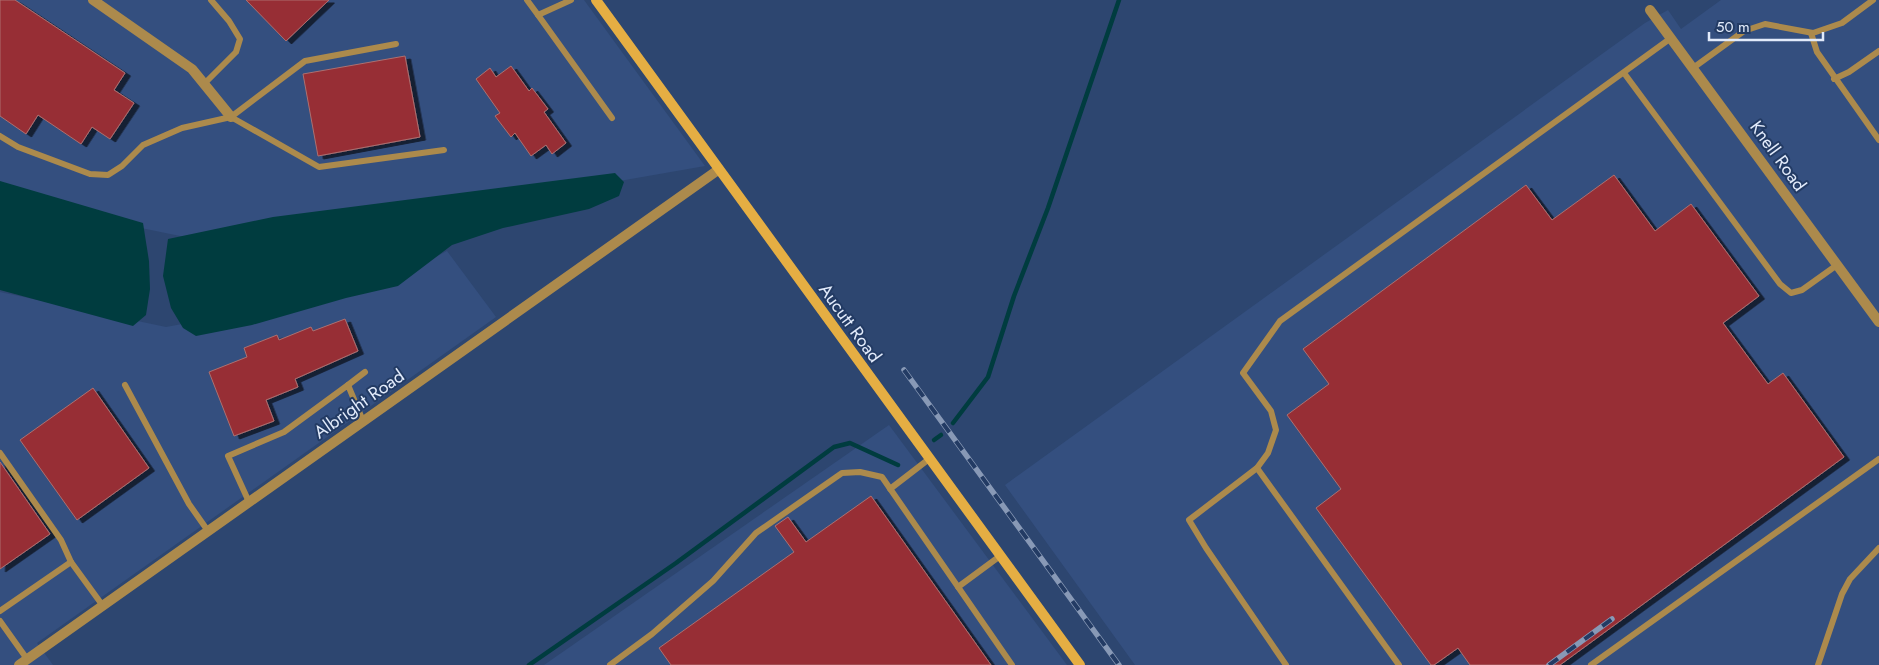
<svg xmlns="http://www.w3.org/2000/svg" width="1879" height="665" viewBox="0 0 1879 665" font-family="Jost,sans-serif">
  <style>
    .built { fill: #344f7f }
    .water { fill: #003c3f }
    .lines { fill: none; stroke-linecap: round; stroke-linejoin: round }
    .stream { stroke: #003c3f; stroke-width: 4.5 }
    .building { fill: #972d35; stroke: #ad706f; filter: url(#shadow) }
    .lane { stroke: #ac8a4c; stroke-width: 6 }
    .street { stroke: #ac8a4c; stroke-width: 10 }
    .secondary { stroke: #e5ae43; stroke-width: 10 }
    .rail-casing { stroke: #8899b6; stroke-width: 5.5 }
    .rail { stroke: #233b64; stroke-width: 4; stroke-dasharray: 11; stroke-linecap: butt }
    .labels { text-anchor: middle; stroke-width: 4; stroke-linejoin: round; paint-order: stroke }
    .street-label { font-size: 18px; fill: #e2ebfb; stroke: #233b64 }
  </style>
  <defs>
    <filter id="shadow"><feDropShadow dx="5.5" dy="3" stdDeviation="0" flood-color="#0009"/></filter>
  </defs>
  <rect width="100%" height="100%" fill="#2d4670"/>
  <!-- built -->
  <g class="built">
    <path d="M0,0H584L705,166L443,212L185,237L0,199Z"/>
    <path d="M1721,0H1879V665H1135L1005,485L1645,23L1668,10L1681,29Z"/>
    <path d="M447,251L496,317L37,643L53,665H0V292L166,327L376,288Z"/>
    <path d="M889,425L1067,665H544Z"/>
  </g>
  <!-- water -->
  <g class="water">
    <path d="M615,173L624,182L619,196L589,209L503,228L452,245L398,286L346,298L252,325L196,336L183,328L171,308L163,276L168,239L273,217Z"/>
    <path d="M0,181L143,223L149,261L150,289L146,315L133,326L0,290Z"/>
  </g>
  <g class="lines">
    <!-- stream -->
    <g class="stream">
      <path d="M953,423L988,377L1014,296L1048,208L1119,0"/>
      <path d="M934,440L941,435"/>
      <path d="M529,665L676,563L834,447L850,443L898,465"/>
    </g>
  </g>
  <!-- building -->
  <g class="building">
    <path d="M0,0H15L125,73L114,90L134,103L110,139L92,127L81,144L38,115L26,134L0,116Z"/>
    <path d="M246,0H329L286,41Z"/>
    <path d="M405,56L420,137L318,156L303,74Z"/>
    <path d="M511,66L529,91L532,88L548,109L544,112L566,143L552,154L546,145L531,156L515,133L511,137L495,116L500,113L476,79L490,68L496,77Z"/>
    <path d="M1614,175L1655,231L1691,204L1759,296L1723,323L1768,384L1783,373L1844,457L1560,665H1470L1458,648L1434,665H1431L1316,508L1341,489L1287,415L1329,384L1303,349L1526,185L1552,220Z"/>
    <path d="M345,319L358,351L295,379L298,387L266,400L274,421L234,436L209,372L247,357L244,348L277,335L279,340L311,327L313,331Z"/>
    <path d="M93,388L149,468L77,520L20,440Z"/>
    <path d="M0,462L50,534L0,569Z"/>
    <path d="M871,496L991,665H671L659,648L794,552L775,526L788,517L806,542Z"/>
  </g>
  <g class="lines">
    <!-- lane -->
    <g class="lane">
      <path d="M527,0L538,15L571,0"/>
      <path d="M538,15L612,118"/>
      <path d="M1811,33L1817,52L1879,140"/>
      <path d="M1693,68L1744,31L1765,24L1813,33L1842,23L1873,0"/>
      <path d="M1624,73L1780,284L1791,293L1802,290L1837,265"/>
      <path d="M1834,79L1849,72L1879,51"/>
      <path d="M204,84L236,52L240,39L229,21L211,0"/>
      <path d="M231,117L319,167L444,150"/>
      <path d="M0,136L18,147L90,174L108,175L122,166L143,145L182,128L231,117L305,61L396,44"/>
      <path d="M125,385L189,504L208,531"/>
      <path d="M348,385L365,372"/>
      <path d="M0,453L61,540L71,562L103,606"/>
      <path d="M1257,468L1399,665"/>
      <path d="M890,489L929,459"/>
      <path d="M249,502L228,456L284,432L348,385L363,421"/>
      <path d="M958,587L1000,556"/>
      <path d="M0,611L71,562"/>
      <path d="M0,621L27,659"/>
      <path d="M610,665L652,634L713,581L756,533L842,473L860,472L882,477L1012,665"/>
      <path d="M1286,665L1206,548L1189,520L1257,468L1268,453L1276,430L1271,411L1243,373L1280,321L1671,38"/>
      <path d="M1591,665L1879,459"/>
      <path d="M1818,665L1842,594L1850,579L1879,548"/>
    </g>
    <!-- street -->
    <g class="street">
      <path d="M93,0L192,69L231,117"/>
      <path d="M1650,10L1879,322"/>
      <path d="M19,665L718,170"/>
    </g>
    <!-- secondary -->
    <path class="secondary" d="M596,0L1080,665"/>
    <defs>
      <g id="rail">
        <path d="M904,370L1119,665"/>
        <path d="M1549,665L1612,619"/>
      </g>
    </defs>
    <!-- rail casing -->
    <use href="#rail" class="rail-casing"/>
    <!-- rail -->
    <use href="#rail" class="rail"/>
  </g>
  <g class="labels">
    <!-- street labels -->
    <g class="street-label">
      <text transform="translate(1778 156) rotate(54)" y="6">Knell Road</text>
      <text transform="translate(850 323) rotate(54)" y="6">Aucutt Road</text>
      <text transform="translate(359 404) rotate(-35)" y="6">Albright Road</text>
    </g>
  </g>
  <!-- scale -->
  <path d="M1709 32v8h114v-8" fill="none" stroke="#e2ebfb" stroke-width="2.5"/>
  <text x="1716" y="32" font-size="15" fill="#e2ebfb" stroke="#233b64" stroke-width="4" paint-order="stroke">50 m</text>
</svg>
